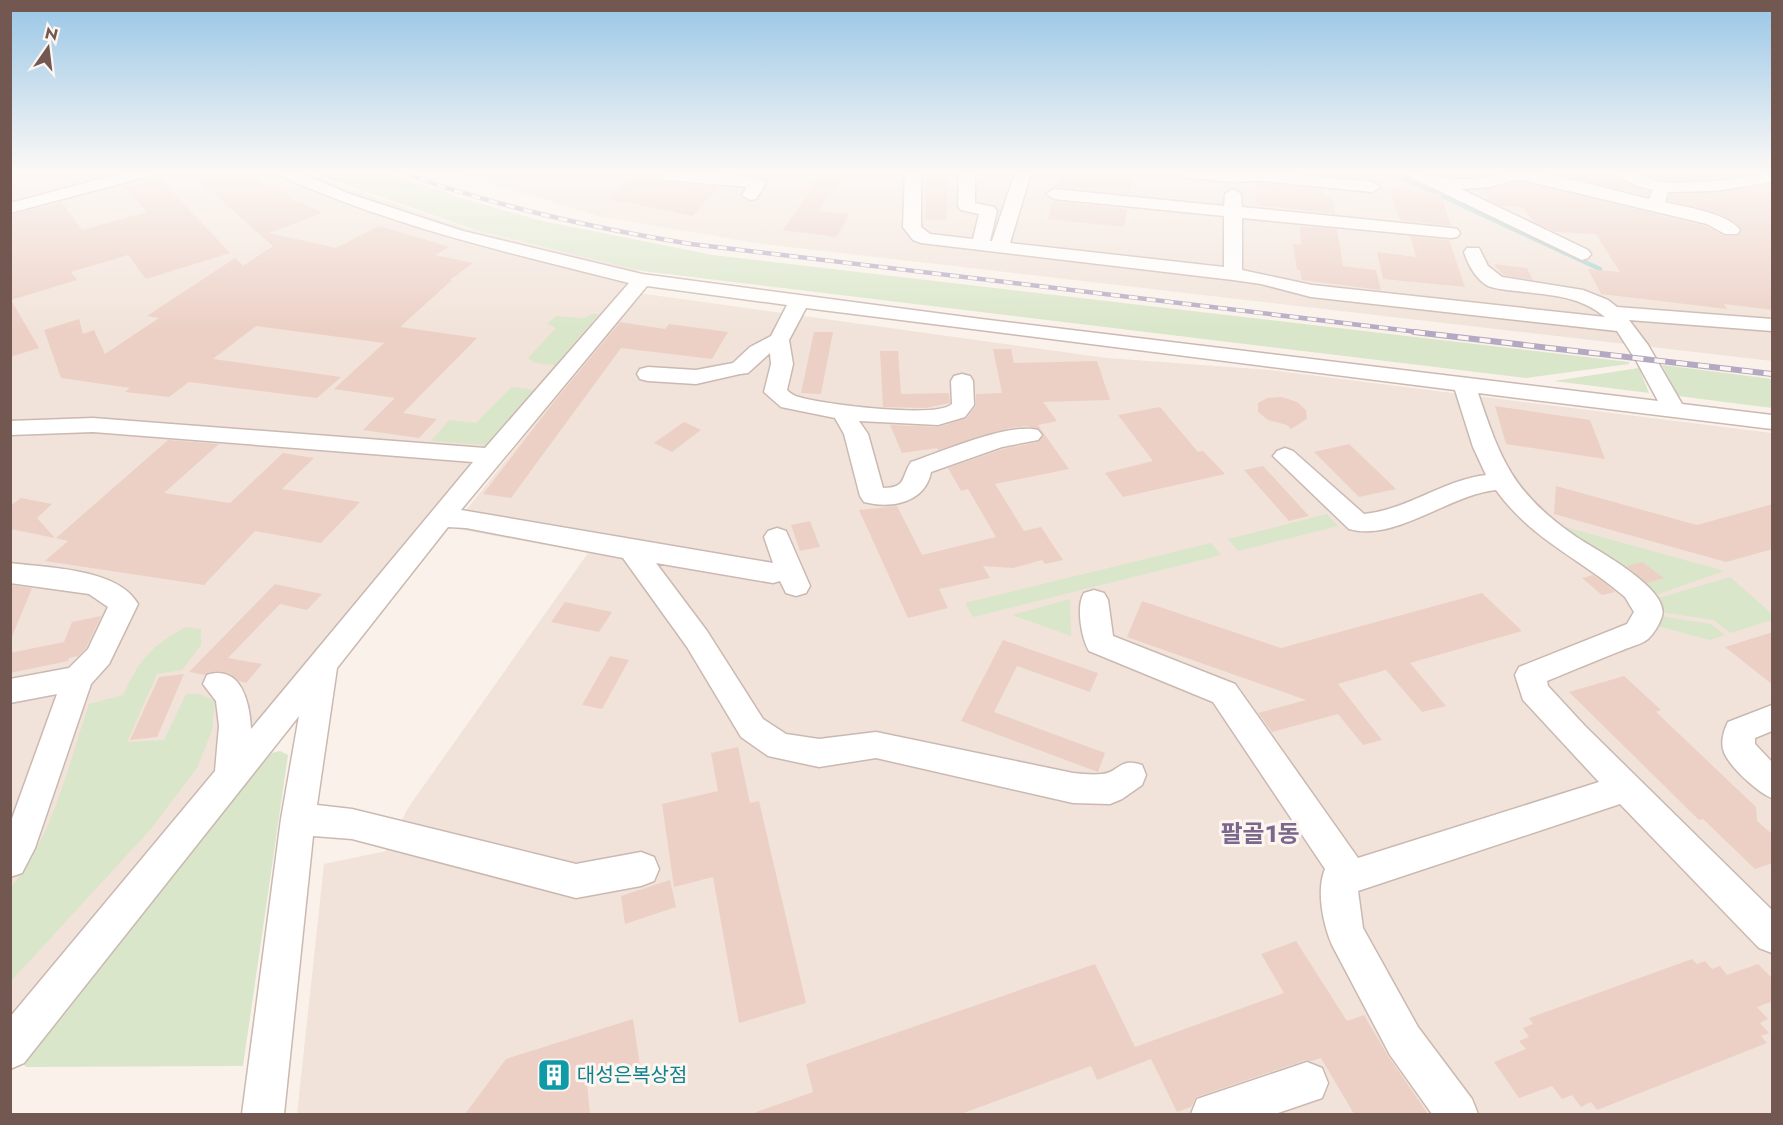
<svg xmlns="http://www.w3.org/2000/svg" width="1783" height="1125" viewBox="0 0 1783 1125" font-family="Jost,'Noto Sans KR',sans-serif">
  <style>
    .residential { fill: #f1e3d9 }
    .green { fill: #d9e6c9 }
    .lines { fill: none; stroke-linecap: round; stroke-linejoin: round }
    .stream { stroke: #a8d1d2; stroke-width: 4.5 }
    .building { fill: #ecd0c5 }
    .minor-casing { stroke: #cbb9b1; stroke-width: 3 }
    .minor { fill: #fff; fill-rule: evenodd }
    .rail-far1-casing { stroke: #b4a9c3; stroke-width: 4.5 }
    .rail-casing { stroke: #b4a9c3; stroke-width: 6 }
    .rail-far1 { stroke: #fdf6f0; stroke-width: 3; stroke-dasharray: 9; stroke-linecap: butt }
    .rail { stroke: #fdf6f0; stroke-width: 4; stroke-dasharray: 11; stroke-linecap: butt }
    .labels { text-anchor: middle; stroke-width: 6; stroke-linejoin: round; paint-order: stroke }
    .near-culture-label { font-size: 20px; fill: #0d838f; stroke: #fdf6f0; text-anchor: start }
    .near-quarter-label { font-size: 24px; font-weight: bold; fill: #7c688d; stroke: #fdf6f0 }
  </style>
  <rect width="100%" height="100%" fill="#faf2ea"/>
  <!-- residential -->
  <g class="residential">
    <path d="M11,173H304L470,229L640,269L11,1024Z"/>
    <path d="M455,173H1772V361L763,244L602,217Z"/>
    <path d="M638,293L1107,358L1270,370L1772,433V1114H297L324,864L386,851L408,808L588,553L452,528Z"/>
  </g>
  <!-- green -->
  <g class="green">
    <path d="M312,173H388L461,198L542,221L713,255L1629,362V364L1526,378L643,271L476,230Z"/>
    <path d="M591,314H599L555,365L535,363L528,358L556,328L547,324L556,316L586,318Z"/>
    <path d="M1662,365L1772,379V408L1678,396Z"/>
    <path d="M1639,368L1649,393L1554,381Z"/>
    <path d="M512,387L536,390L486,445L431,441L449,420L476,423Z"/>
    <path d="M1327,514L1338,526L1238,551L1228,539Z"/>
    <path d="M1555,524L1724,571L1650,597Z"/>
    <path d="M1211,543L1221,555L973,617L965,603Z"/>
    <path d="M1730,577L1772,614V620L1730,633L1714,620L1659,612L1655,599Z"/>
    <path d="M1070,599L1071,636L1012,615Z"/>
    <path d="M1660,616L1711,624L1725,635L1710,640L1657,626Z"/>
    <path d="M186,627L201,629V645L182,670L157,674L127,742L164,740L186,694H200L215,701L212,730L197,768L150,830L11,981V887C53,837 68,765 89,704L123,695C140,659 151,646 186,627Z"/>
    <path d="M280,751L288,755L243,1066L26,1067L23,1063L33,1048L265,759L272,753Z"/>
  </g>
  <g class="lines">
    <!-- stream -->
    <path class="stream" d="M1392,173L1600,269"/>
  </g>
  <!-- building -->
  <g class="building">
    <path d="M190,173H251L267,188L274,186L298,202H301L322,213L269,233L336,248L379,226L449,247L435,255L473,263L450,280H452L400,327L477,338L403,413L437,419L419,438L363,430L395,398L334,389L384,343L256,326L213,359L341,377L317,398L189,382L169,397L125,392L130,388L61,378L44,330L79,319L83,334L94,330L105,354L159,318L147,316L235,258L243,266L273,246Z"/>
    <path d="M639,173H658L660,180L667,182L718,187L693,216L608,199Z"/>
    <path d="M822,173H844L819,211L849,214L837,237L783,230Z"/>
    <path d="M927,173H947V220H925Z"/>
    <path d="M1060,173L1132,178L1129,194L1057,187Z"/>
    <path d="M1583,173H1612L1633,187L1650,192L1648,196L1577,179Z"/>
    <path d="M1642,173H1754L1677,181L1659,180Z"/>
    <path d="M159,178L230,253L146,279L128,255L71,272L77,280L11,300L39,348L10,357V215L62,202L82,230L147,212L125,187Z"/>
    <path d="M1518,181L1706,226L1725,236H1737L1742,230L1735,222L1717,213L1668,200L1670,194L1715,193L1773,184V310L1724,304L1727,309L1601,294L1588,269L1620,272L1596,234L1556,232L1534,222L1522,207L1501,206L1490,200L1483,190Z"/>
    <path d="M1256,183L1322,189L1324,196L1332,197L1335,214L1256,205Z"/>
    <path d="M1389,188L1441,194L1451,226L1400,220Z"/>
    <path d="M1053,201L1127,209L1124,227L1048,219Z"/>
    <path d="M1300,226L1337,229L1343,266L1376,270L1381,290L1302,280L1300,270H1297L1293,244L1301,245Z"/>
    <path d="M1410,236L1449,240L1465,287L1383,279L1377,252L1416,257Z"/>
    <path d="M1494,264L1527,268L1533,280L1503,275Z"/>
    <path d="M620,322L665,329L669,324L728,332L712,359L621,348L511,498L483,494L553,403Z"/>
    <path d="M814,332H833L821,394L801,393Z"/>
    <path d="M993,349H1011L1014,363L1097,361L1110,400L1043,402L1057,421L1038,425L1069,469L995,484L1024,531L1041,527L1063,560L1045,564L1042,560L1013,568L983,566L990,578L939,589L948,608L908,618L859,510L897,506L922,555L996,537L968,489L961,491L948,468L1003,449L1038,442L1044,435L1040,429L1026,426L1010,428L938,450L937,448L902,453L890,425L939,427L967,418L976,406V394L1002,393Z"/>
    <path d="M880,351H898L901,394L949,393L950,403L925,408L883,407Z"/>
    <path d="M1282,397L1297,402L1306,410L1307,419L1291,429L1287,425L1268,420L1258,412V403L1267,398Z"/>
    <path d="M1495,406L1590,420L1605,459L1506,444Z"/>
    <path d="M1160,407L1198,452L1203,451L1225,474L1123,497L1105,473L1153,461L1118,415Z"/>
    <path d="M684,422L701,430L672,452L654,443Z"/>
    <path d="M168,440L219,444L164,493L230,503L283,453L314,458L282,489L360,502L321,543L255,531L204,585L45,561L68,541L56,538Z"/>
    <path d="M1349,444L1396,489L1359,497L1314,452Z"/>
    <path d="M1263,466L1309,516L1289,521L1244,470Z"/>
    <path d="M1556,486L1697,525L1773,504V549L1726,562L1554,514Z"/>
    <path d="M21,498L52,504L37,518L55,538L10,529V506Z"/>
    <path d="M810,521L820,547L800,551L791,525Z"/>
    <path d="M1642,562L1664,578L1647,583L1627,566Z"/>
    <path d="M1593,575L1607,585L1615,592L1602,595L1582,578Z"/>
    <path d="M275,584L322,594L307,610L280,604L228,658L262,664L246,683L239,681L229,673L219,671L205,675L189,672Z"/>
    <path d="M10,585L32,588L11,639H10Z"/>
    <path d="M1482,593L1522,631L1410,663L1446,706L1422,712L1386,670L1338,684L1382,740L1363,745L1338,714L1272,732L1258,713L1306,700L1127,637L1142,601L1281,648Z"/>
    <path d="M565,602L612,612L599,632L551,622Z"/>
    <path d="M101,616L86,648L78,656L69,658L68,661L10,673V653L64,642L72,622Z"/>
    <path d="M1773,632V685L1725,647Z"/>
    <path d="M1003,640L1098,673L1090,692L1017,666L994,712L1105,753L1098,772L961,721Z"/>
    <path d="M610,656L629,660L602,709L582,705Z"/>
    <path d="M184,674L157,737L130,740L159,677Z"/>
    <path d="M1624,676L1661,710L1656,712L1756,807L1757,821L1773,835V863L1755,869L1703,819L1699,820L1569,692Z"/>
    <path d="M738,747L750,803L759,801L806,1003L739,1023L713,877L674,887L662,804L718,791L711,753Z"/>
    <path d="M670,880L676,907L625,924L621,896Z"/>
    <path d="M1296,941L1347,1021L1364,1015L1388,1056L1428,1114H1354L1321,1058L1312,1061L1306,1060L1196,1097L1191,1107L1177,1112L1151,1059L1097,1080L1091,1066L961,1114H757L756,1112L813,1092L806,1064L1095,964L1135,1047L1284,993L1261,954Z"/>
    <path d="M1692,959L1697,964L1705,961L1712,969L1720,966L1727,975L1758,964L1773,979V1001L1757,1007L1768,1019L1760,1023L1769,1033L1761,1036L1767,1043L1597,1110L1591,1102L1581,1107L1572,1095L1562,1099L1552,1086L1519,1098L1494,1062L1526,1049L1519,1041L1529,1037L1523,1028L1533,1024L1529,1018Z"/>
    <path d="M633,1019L640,1066L587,1084L590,1114H465L506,1059Z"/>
  </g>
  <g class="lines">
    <defs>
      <g id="minor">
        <path d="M123,173H151L149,176L10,213V203Z"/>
        <path d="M279,173H301L347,193L463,231L642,274L981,319L1658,401L1637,362L1617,331L1311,297L1261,284L1233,280L921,243L913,240L903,227L905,173H921V227L930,234L973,239L979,214L961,210L958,206L959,173H975V203L994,207L997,211L990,241H992L1015,173H1031L1010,243L1224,267V216L1054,199L1046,194L1054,189L1224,206L1225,194L1233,189L1241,194L1242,207L1451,228L1457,229L1460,233L1457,237L1451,238L1242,218V270L1312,285L1605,317C1579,295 1548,295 1516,291C1507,290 1496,289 1488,286C1476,279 1468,265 1464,252L1467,248H1479L1488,266L1502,277L1583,290L1608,300L1617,307L1772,319V331L1629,320L1648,345L1682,404L1772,415V429L1478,393C1501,461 1513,493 1575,536C1594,549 1670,588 1662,616C1660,623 1654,634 1648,639C1642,644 1630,647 1623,650C1597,660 1572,671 1547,681L1548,686L1585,726L1772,910V953L1759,948L1620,804L1358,891L1363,928L1418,1027L1472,1099L1478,1114H1432L1390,1055L1332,945C1323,924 1316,890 1325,869L1213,702L1089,651C1081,637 1076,606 1084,593L1094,590L1104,593L1108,600L1113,636L1235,684L1358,858L1599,782L1523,700L1515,675L1519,667L1627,624L1634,612L1625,597C1580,558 1533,541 1496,490C1448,495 1396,542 1349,529L1273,456L1277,451L1285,448L1293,451L1364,514C1407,510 1443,480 1486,475L1473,447L1455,390L806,308L789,340L793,364L787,390C790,393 794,396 799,397C821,404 937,419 952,404L951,381L954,376L962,374L970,376L973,381L974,405L965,417L938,425L859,421L868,434L883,488C907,488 901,477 911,462C941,452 1009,422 1038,430L1042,435L1038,440L1002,447L931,472C925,503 891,509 864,502L860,496L844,434L835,418L781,407L764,392L771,364L770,353L748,373L740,374L696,384L648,381L640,379L637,374L640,369L648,367L696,370L733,363L750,347L771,336L787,305L647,286L461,510L773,563L764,537L768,531L777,528L786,531L810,586L806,593L796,596L786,593L780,581L773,583L656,563L707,631L763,719L786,734L819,739L876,732L1073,773C1082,774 1093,775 1102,774C1120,772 1119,757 1142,765L1146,775L1142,785L1122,799L1110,804L1073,803L876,758L819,767L768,756L741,737L687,647L623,558L466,528L448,527L337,668L317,805L352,809L576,864L641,852L654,857L659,869L654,881L641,886L576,898L352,839L313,836L284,1114H242L281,819L299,716L24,1063L10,1069V1017L215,771L219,726L216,701L203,684L207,675C241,664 250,703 251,729L473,462L93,432L10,435V421L93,418L485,448L629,283C510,253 394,227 281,176Z"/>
        <path d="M660,173C677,173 758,172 766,183L756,199L750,200L742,195L747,187L667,180L661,178Z"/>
        <path d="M1181,173H1283L1372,182L1380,187L1372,192L1262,181L1233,182L1189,178Z"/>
        <path d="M1406,173C1427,173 1445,180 1466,179C1490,179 1511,170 1535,173C1573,178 1612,190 1649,199L1653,190L1634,185L1614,173H1635L1659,182L1677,183L1715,181L1772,173V182L1715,191L1668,192L1665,202C1685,207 1728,213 1740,230L1737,234H1725L1707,224L1518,179L1490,187L1461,189L1588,250L1591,254L1588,258L1582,260L1408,176Z"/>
        <path d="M10,563C47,568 118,568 138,604L109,664L91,684L35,848L22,873L10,877V824L57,694L10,703V679L69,668L88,649L108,607L89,594L10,583Z"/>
        <path d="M1772,705V731L1755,738V744L1772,762V798C1758,793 1726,764 1723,749C1721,740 1724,730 1728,722Z"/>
        <path d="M1307,1062L1322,1068L1328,1083L1322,1098L1275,1114H1191L1197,1099Z"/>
      </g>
    </defs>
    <!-- minor casing -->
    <use href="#minor" class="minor-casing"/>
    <!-- minor -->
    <use href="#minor" class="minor"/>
    <defs>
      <path id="rail-far1" d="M403,173C497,207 593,228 691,244L1426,333"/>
      <path id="rail" d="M1414,332L1772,374"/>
    </defs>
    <!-- rail-far1 casing -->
    <use href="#rail-far1" class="rail-far1-casing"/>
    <!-- rail casing -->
    <use href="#rail" class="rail-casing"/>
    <!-- rail-far1 -->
    <use href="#rail-far1" class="rail-far1"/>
    <!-- rail -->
    <use href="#rail" class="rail"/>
  </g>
  <!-- sky -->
  <linearGradient id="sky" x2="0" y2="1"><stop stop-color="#98c6e6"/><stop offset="0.52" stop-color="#fdf9f6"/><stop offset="1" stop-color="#fdf9f6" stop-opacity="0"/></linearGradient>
  <rect width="1783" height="331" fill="url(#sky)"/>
  <!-- icons -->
  <defs>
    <symbol id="building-square" viewBox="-11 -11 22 22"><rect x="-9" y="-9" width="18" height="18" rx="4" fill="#0f9aa8" stroke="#fdf6f0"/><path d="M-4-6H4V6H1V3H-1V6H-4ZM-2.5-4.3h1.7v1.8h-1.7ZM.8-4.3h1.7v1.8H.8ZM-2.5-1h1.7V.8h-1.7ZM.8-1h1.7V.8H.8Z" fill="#fff"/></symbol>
  </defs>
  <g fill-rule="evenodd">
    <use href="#building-square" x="535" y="1056" width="38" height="38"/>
  </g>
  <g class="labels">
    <!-- near-culture labels -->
    <g class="near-culture-label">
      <text x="577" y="1082">대성은복상점</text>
    </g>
    <!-- near-quarter labels -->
    <g class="near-quarter-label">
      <text x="1260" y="842">팔골1동</text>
    </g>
  </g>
  <!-- border -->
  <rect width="1783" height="1125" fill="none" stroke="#725850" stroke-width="24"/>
  <!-- north arrow -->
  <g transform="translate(48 48) rotate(14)" stroke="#fdf6f0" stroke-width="4.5" paint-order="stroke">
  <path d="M0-4.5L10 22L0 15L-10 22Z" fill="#725850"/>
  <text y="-9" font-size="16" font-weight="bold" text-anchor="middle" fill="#725850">N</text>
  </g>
</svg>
